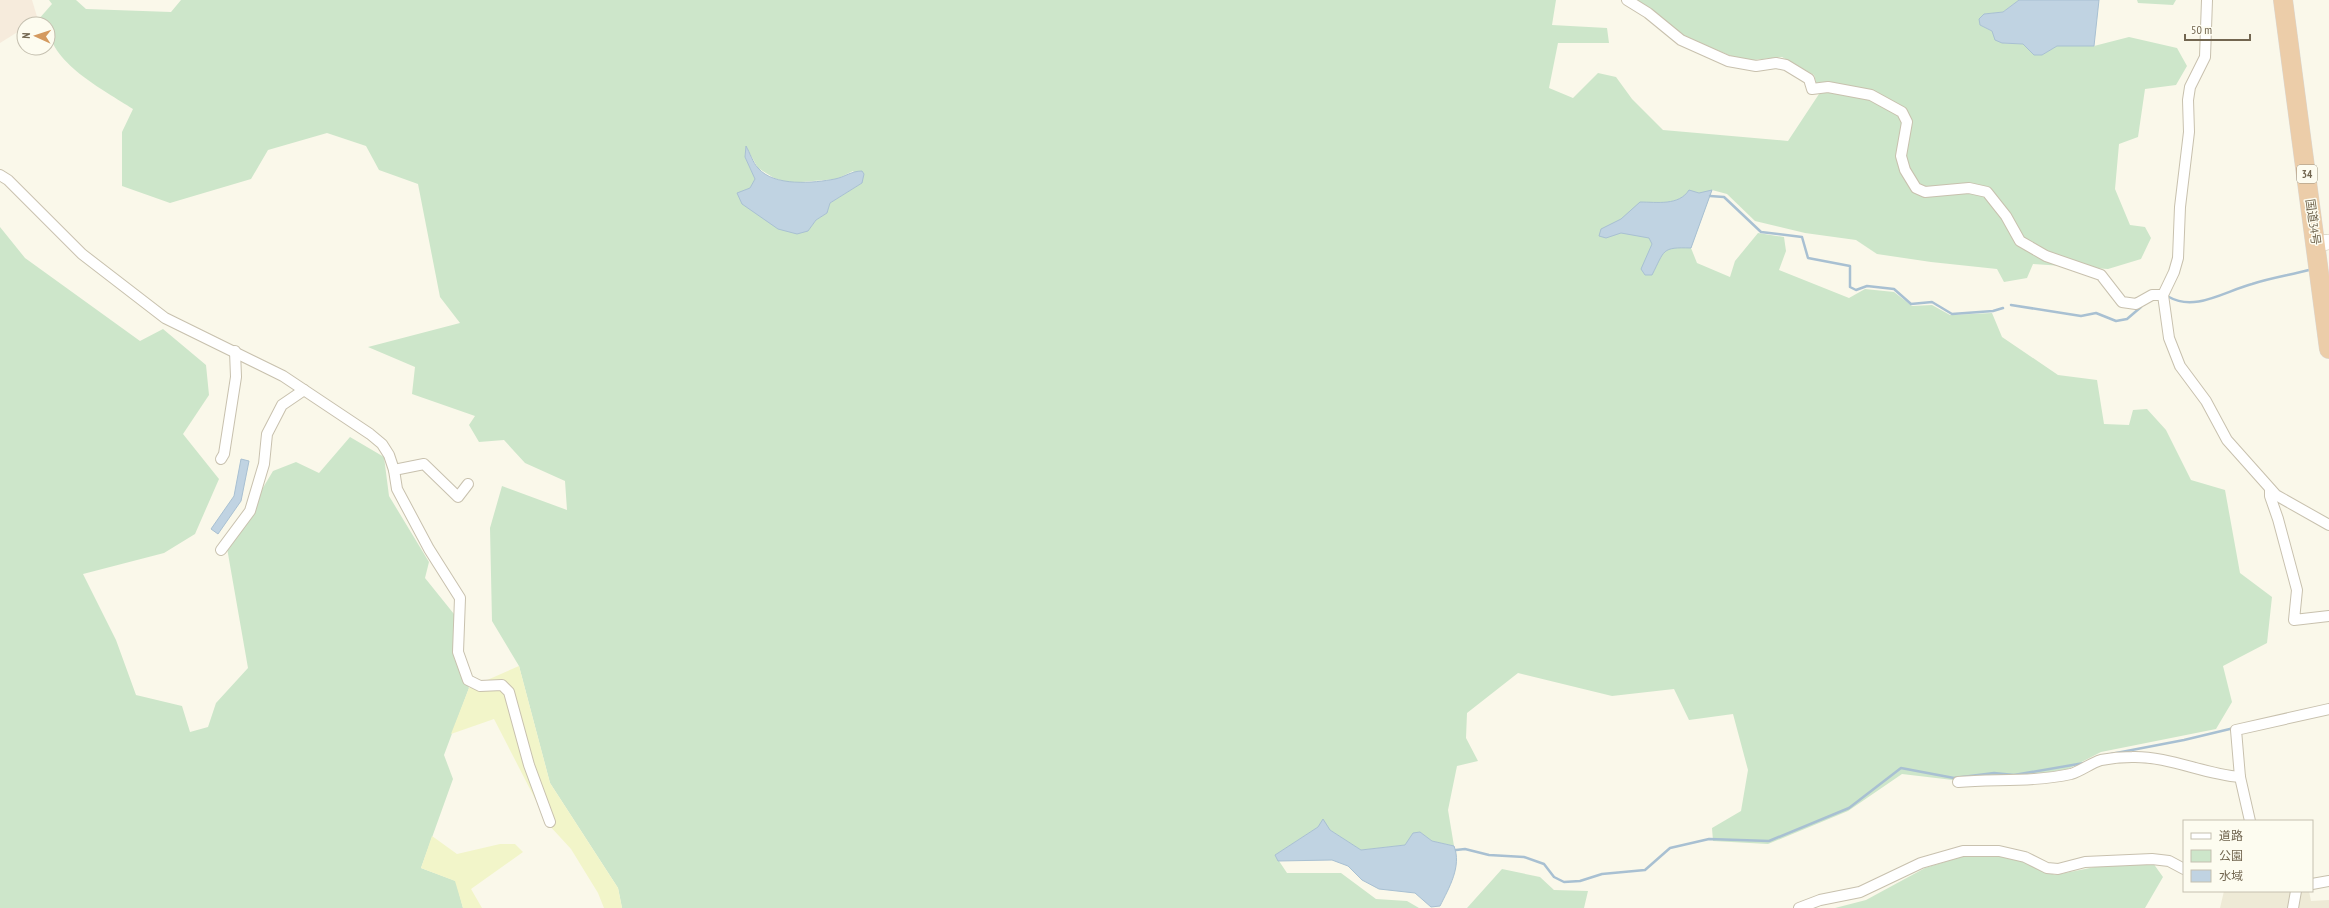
<svg xmlns="http://www.w3.org/2000/svg" width="2329" height="908" viewBox="0 0 2329 908" font-family="'PT Sans Narrow','Noto Sans JP',sans-serif">
  <style>
    .residential { fill: #eeead6 }
    .commercial { fill: #f6ebdc }
    .green { fill: #cde6ca; fill-rule: evenodd }
    .sand { fill: #f2f5c9 }
    .water { fill: #c0d3e2; stroke: #a8c0d2 }
    .lines { fill: none; stroke-linecap: round; stroke-linejoin: round }
    .stream { stroke: #a8c0d2; stroke-width: 2.5 }
    .street-casing { stroke: #c8c1ae; stroke-width: 12 }
    .secondary-casing { stroke: #c9c0aa; stroke-width: 16 }
    .highway-casing { stroke: #dad7d2; stroke-width: 20 }
    .street { stroke: #fff; stroke-width: 10 }
    .secondary { stroke: #fff; stroke-width: 15 }
    .highway { stroke: #eccda9; stroke-width: 19 }
    .labels { text-anchor: middle; stroke-width: 3; stroke-linejoin: round; paint-order: stroke }
    .shield { fill: #fdfcf0; stroke: #9c9380; stroke-width: 1 }
    .shield-label { font-size: 11px; font-weight: bold; fill: #726650 }
    .street-label { font-size: 12px; fill: #726650; stroke: #fdfcf0 }
  </style>
  <rect width="100%" height="100%" fill="#faf8ea"/>
  <!-- residential -->
  <path class="residential" d="M2224,891H2309L2311,901L2329,900V908H2220Z"/>
  <!-- commercial -->
  <path class="commercial" d="M0,0H32L38,20L31,24H24V28L0,43Z"/>
  <!-- green -->
  <g class="green">
    <path d="M49,0H76L86,9L171,12L181,0H1556L1552,25L1607,28L1609,43H1558L1549,88L1573,98L1598,73L1616,77L1632,99L1663,130L1788,141L1819,94L1814,75L1782,57L1743,61L1686,37L1633,0H2019L2003,12L1984,14L1980,25L1992,31L2002,43L2023,44L2034,55H2042L2057,46H2094L2129,37L2177,48L2187,66L2176,85L2145,89L2138,137L2119,144L2115,189L2130,225L2145,227L2151,238L2141,259L2108,269L2033,264L2027,278L2004,282L1997,269L1931,262L1877,254L1856,240L1805,233L1755,221L1727,194L1712,190L1691,248L1697,263L1730,277L1735,261L1758,233L1784,237L1786,251L1779,270L1849,298L1865,289L1894,292L1912,306L1932,305L1950,315L1992,313L2002,337L2058,375L2097,380L2104,424L2129,425L2133,410L2147,409L2166,430L2191,480L2225,490L2240,573L2272,597L2267,643L2223,666L2232,702L2216,729L2101,752L2068,769L2013,778L1995,776L1953,780L1902,774L1848,811L1768,844L1713,841L1712,828L1741,811L1748,770L1733,714L1689,720L1674,689L1612,696L1518,673L1467,713L1466,738L1478,761L1457,766L1448,810L1454,846L1432,841L1420,832L1413,834L1405,845L1361,850L1330,830L1318,827L1275,855L1287,873H1341L1376,899L1407,901L1419,908H622L618,888L550,783L519,666L492,621L490,528L502,486L567,510L565,481L525,463L504,440L479,442L469,425L475,416L412,394L415,367L368,347L460,323L440,297L418,184L379,170L366,146L327,133L268,150L251,179L170,203L122,186V132L133,109C104,90 48,62 48,24H41L38,20L52,4ZM746,147L758,168L774,178L789,183L837,179L853,171L862,183L830,203L827,213L816,220L808,231L737,194L750,188L755,179L745,157Z"/>
    <path d="M2137,0H2176L2173,5L2138,3Z"/>
    <path d="M0,227L25,258L140,341L163,329L206,365L209,395L183,434L219,479L195,534L164,553L83,574L116,640L136,695L182,706L190,732L208,727L216,703L248,668L227,548L273,471L296,462L319,473L350,437L384,457L389,496L429,562L425,578L458,619L454,658L469,688L444,755L453,779L421,868L456,881L463,908H0Z"/>
    <path d="M1997,855L2025,862L2055,875L2100,866L2153,863L2163,877L2145,908H1835L1866,900L1925,868L1964,856Z"/>
    <path d="M1502,869L1540,877L1554,890L1588,891L1584,908H1467Z"/>
  </g>
  <!-- sand -->
  <g class="sand">
    <path d="M519,666L550,783L618,888L622,908H604L598,893L571,849L548,824L494,719L451,734L469,688Z"/>
    <path d="M432,836L457,854L500,844H515L523,852L471,889L482,908H463L455,881L421,868Z"/>
  </g>
  <!-- water -->
  <g class="water">
    <path d="M2019,0H2099L2094,46H2057L2042,55H2034L2023,44L2002,43L1995,40L1992,31L1980,25L1979,19L1984,14L2003,12Z"/>
    <path d="M746,146C750,153 753,163 758,168C774,187 814,183 835,179C845,177 851,171 862,171L864,174L862,183L830,203L827,213L816,220L808,231L797,234L778,229L742,204L737,193L750,188L755,179L745,157Z"/>
    <path d="M1689,190L1699,193L1712,190L1691,248C1661,247 1665,250 1652,275H1645L1641,269L1652,244L1649,238L1621,233L1606,238L1599,236L1601,229L1621,219L1640,202C1657,202 1679,206 1689,190Z"/>
    <path d="M241,459L249,461L241,501L218,534L211,529L234,496Z"/>
    <path d="M1323,819L1330,830L1361,850L1405,845L1413,833L1420,832L1432,841L1454,846C1462,866 1449,888 1440,906L1431,907L1415,893L1379,889L1362,880L1348,866L1332,860L1278,861L1275,855L1318,827Z"/>
  </g>
  <g class="lines">
    <!-- stream -->
    <g class="stream">
      <path d="M1710,196L1724,197L1761,232L1802,237L1808,258L1850,266V287L1856,290L1867,286L1894,289L1911,304L1932,302L1952,314L1993,311L2003,308"/>
      <path d="M2169,297C2195,312 2225,291 2252,284C2270,278 2290,275 2309,270"/>
      <path d="M2011,305L2081,316L2096,313L2116,321L2127,319L2141,307"/>
      <path d="M2111,754L2184,740L2234,728"/>
      <path d="M1456,850L1465,849L1489,855L1524,857L1544,864L1554,877L1564,882L1580,881L1602,874L1645,870L1670,848L1709,839L1769,841L1849,808L1901,768L1954,778L1994,773L2014,775L2084,763"/>
    </g>
    <defs>
      <g id="street">
        <path d="M1627,0L1648,13L1681,40L1728,61L1756,66L1776,63L1786,65L1809,79L1812,89L1828,87L1871,95L1902,112L1907,122L1901,156L1905,170L1916,188L1925,192L1969,188L1987,192L2006,216L2020,241L2046,256L2101,275L2122,302L2136,304L2152,295H2163"/>
        <path d="M2207,0L2205,57L2190,87L2188,100L2189,132L2180,207L2178,258L2174,272L2163,295L2169,338L2180,366L2206,401L2227,440L2276,495L2329,525"/>
        <path d="M0,175L8,180L82,254L165,318L283,376L370,434L382,444L389,455L394,470L397,489L429,549L460,598L458,652L468,680L480,686L502,685L509,692L529,765L550,822"/>
        <path d="M221,459L224,454L236,377L235,351"/>
        <path d="M394,470L424,464L458,497L468,484"/>
        <path d="M2270,489V496L2278,519L2297,590L2294,620L2329,616"/>
        <path d="M221,550L250,511L264,464L267,434L282,405L304,390"/>
        <path d="M1958,782C1996,779 2033,782 2071,774C2081,771 2091,763 2101,760C2111,758 2122,757 2132,757C2169,756 2203,774 2240,777"/>
        <path d="M2250,821L2240,777L2236,730L2329,709"/>
        <path d="M2312,884L2329,881"/>
        <path d="M1799,908L1820,900L1860,892L1921,863L1963,851H1999L2025,857L2047,868L2058,869L2085,862L2152,859L2169,861L2184,869"/>
        <path d="M2293,908L2296,891"/>
      </g>
      <path id="secondary" d="M2316,244L2329,242"/>
      <path id="highway" d="M2283,0L2329,349"/>
    </defs>
    <!-- street casing -->
    <use href="#street" class="street-casing"/>
    <!-- secondary casing -->
    <use href="#secondary" class="secondary-casing"/>
    <!-- highway casing -->
    <use href="#highway" class="highway-casing"/>
    <!-- street -->
    <use href="#street" class="street"/>
    <!-- secondary -->
    <use href="#secondary" class="secondary"/>
    <!-- highway -->
    <use href="#highway" class="highway"/>
  </g>
  <g class="labels">
    <!-- shield labels -->
    <rect class="shield" x="2297" y="165" width="20" height="18" rx="3"/>
    <g class="shield-label">
      <text x="2307" y="178">34</text>
    </g>
    <!-- street labels -->
    <g class="street-label">
      <text transform="translate(2313 222) rotate(82)" y="4">国道34号</text>
    </g>
  </g>
  <!-- legend -->
  <rect x="2183" y="820" width="130" height="72" fill="#fdfcf0" stroke="#c5c0b0"/>
  <rect x="2191" y="833" width="20" height="6" fill="#ffffff" stroke="#c5c0b0"/>
  <text x="2219" y="840" font-size="12" fill="#726650">道路</text>
  <rect x="2191" y="850" width="20" height="12" fill="#cde6ca" stroke="#c5c0b0"/>
  <text x="2219" y="860" font-size="12" fill="#726650">公園</text>
  <rect x="2191" y="870" width="20" height="12" fill="#c0d3e2" stroke="#c5c0b0"/>
  <text x="2219" y="880" font-size="12" fill="#726650">水域</text>
  <!-- north arrow -->
  <g transform="translate(36 36) rotate(273)"><circle r="19" fill="#fdfcf0" stroke="#c5c0b0"/>
  <path d="M0-3L7 15L0 10L-7 15Z" fill="#d49a5f"/>
  <text y="-6" font-size="11" font-weight="bold" text-anchor="middle" fill="#726650">N</text>
  </g>
  <!-- scale -->
  <path d="M2185 34v6h65v-6" fill="none" stroke="#726650" stroke-width="2"/>
  <text x="2191" y="34" font-size="12" fill="#726650" stroke="#fdfcf0" stroke-width="3" paint-order="stroke">50 m</text>
</svg>
